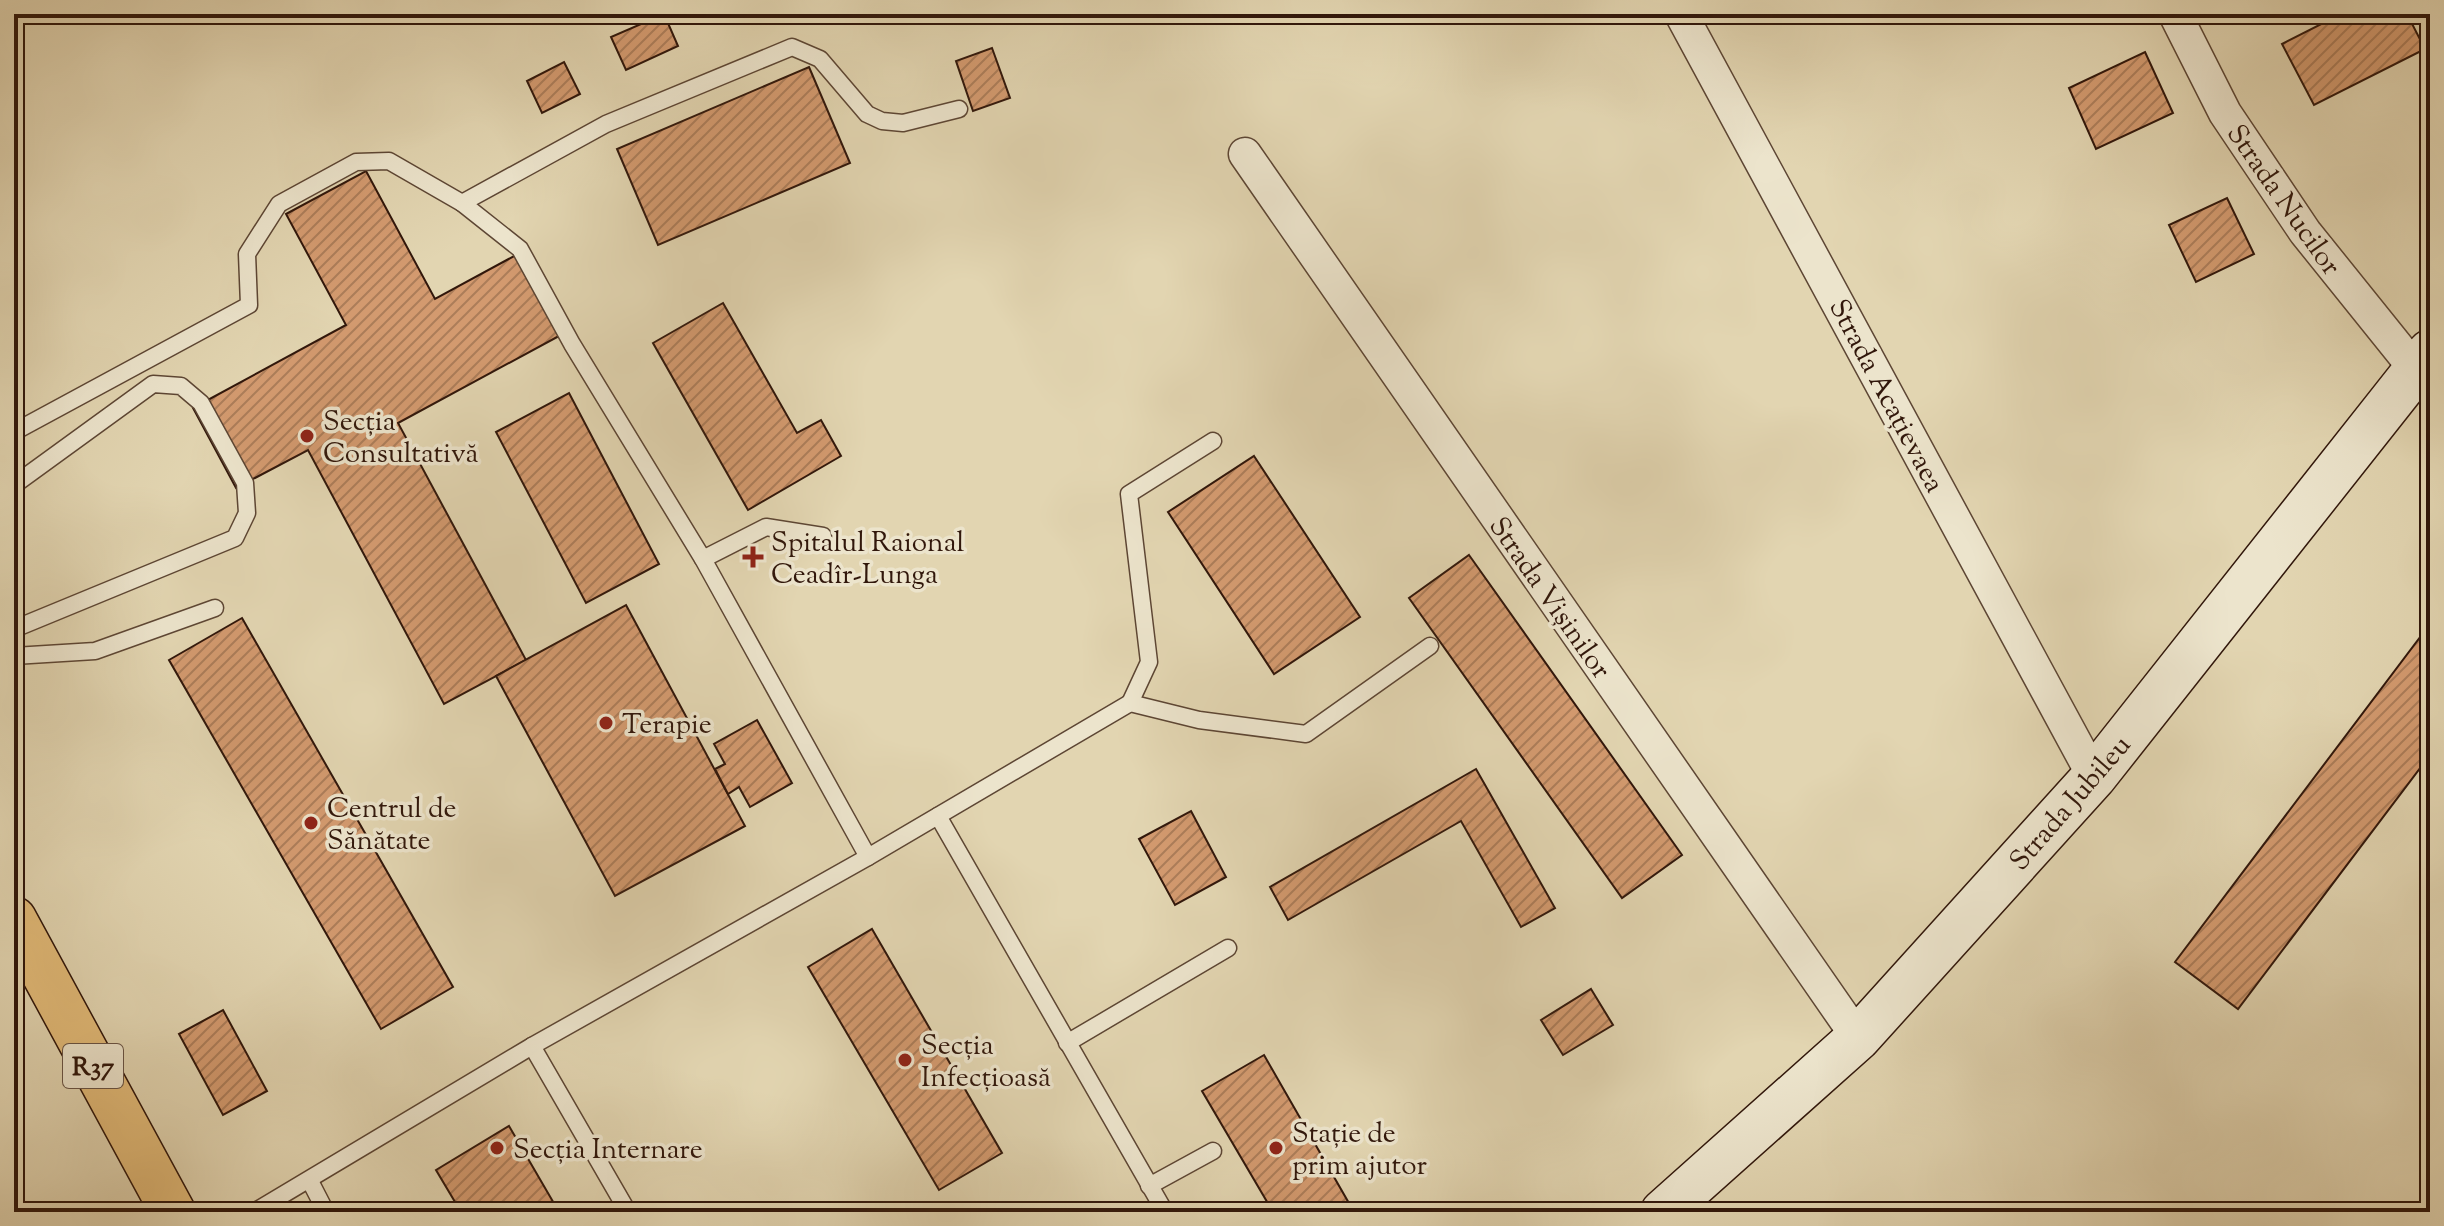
<svg xmlns="http://www.w3.org/2000/svg" width="2444" height="1226" viewBox="0 0 2444 1226" font-family="'Sorts Mill Goudy',serif">
  <style>
    .building { fill: url(#building-hatch); stroke: #31170b; stroke-width: 2 }
    .lines { fill: none; stroke-linecap: round; stroke-linejoin: round }
    .lane-casing { stroke: #5d4634; stroke-width: 19 }
    .street-casing { stroke: #5d4634; stroke-width: 35 }
    .secondary-casing { stroke: #31170b; stroke-width: 47 }
    .primary-casing { stroke: #31170b; stroke-width: 47 }
    .lane { stroke: #ece4cc; stroke-width: 16 }
    .street { stroke: #ece4cc; stroke-width: 32 }
    .secondary { stroke: #ece4cc; stroke-width: 44 }
    .primary { stroke: #e1ba78; stroke-width: 44 }
    .poi-dot { fill: #8f2418; stroke: #ece4cc; stroke-width: 3 }
    .labels { text-anchor: middle; stroke-width: 7; stroke-linejoin: round; paint-order: stroke }
    .shield { fill: #ece4cc; stroke: #695445; stroke-width: 2 }
    .shield-label { font-size: 26px; font-weight: bold; fill: #31170b }
    .street-label { font-size: 28px; fill: #31170b; stroke: #ece4cc }
    .poi-label { font-size: 28px; fill: #31170b; stroke: #ece4cc; text-anchor: start }
  </style>
  <defs>
    <pattern id="building-hatch" width="6" height="6" patternUnits="userSpaceOnUse" patternTransform="scale(2)"><rect width="6" height="6" fill="#d39a6f"/><path d="M-1 1l2-2M0 6l6-6M5 7l2-2" fill="none" stroke="#ac7d59"/></pattern>
  </defs>
  <rect width="100%" height="100%" fill="#e2d5b1"/>
  <filter id="stains"><feTurbulence type="fractalNoise" baseFrequency=".0025" numOctaves="4"/><feColorMatrix values="0 0 0 0 .2 0 0 0 0 .09 0 0 0 0 .02 0 0 0 .5 -.17"/></filter>
  <radialGradient id="worn" r=".72"><stop offset=".6" stop-color="#630" stop-opacity="0"/><stop offset="1" stop-color="#630" stop-opacity=".3"/></radialGradient>
  <!-- building -->
  <g class="building">
    <path d="M664,14L678,46L626,70L611,37Z"/>
    <path d="M2341,14H2407L2425,49L2314,105L2282,44Z"/>
    <path d="M992,48L1010,98L973,111L956,61Z"/>
    <path d="M2145,52L2173,113L2096,149L2069,88Z"/>
    <path d="M564,62L580,94L542,113L527,81Z"/>
    <path d="M809,67L850,163L658,245L617,149Z"/>
    <path d="M366,171L435,299L516,255L559,336L398,423L526,660L444,704L308,450L236,488L193,408L346,325L286,214Z"/>
    <path d="M2227,198L2254,254L2196,282L2169,225Z"/>
    <path d="M723,303L797,433L821,420L841,456L748,510L653,343Z"/>
    <path d="M569,393L659,564L586,603L496,432Z"/>
    <path d="M1254,456L1360,617L1274,674L1168,512Z"/>
    <path d="M1469,555L1682,855L1622,898L1409,598Z"/>
    <path d="M626,605L745,826L615,896L496,676Z"/>
    <path d="M242,618L453,987L381,1029L169,660Z"/>
    <path d="M2430,624V755L2238,1009L2175,962Z"/>
    <path d="M757,720L792,783L750,807L739,787L728,794L715,769L725,764L714,744Z"/>
    <path d="M1476,769L1555,908L1521,927L1461,821L1288,920L1270,887Z"/>
    <path d="M1191,811L1226,877L1175,905L1139,839Z"/>
    <path d="M872,929L1002,1153L939,1190L808,967Z"/>
    <path d="M1591,989L1613,1025L1563,1055L1541,1020Z"/>
    <path d="M223,1010L267,1091L223,1115L179,1034Z"/>
    <path d="M1264,1055L1350,1205L1338,1212H1273L1202,1091Z"/>
    <path d="M509,1126L559,1212H461L436,1170Z"/>
  </g>
  <g class="lines">
    <defs>
      <g id="lane">
        <path d="M462,203L520,249L572,344L703,559L868,857"/>
        <path d="M14,432L249,305L247,254L279,204L356,162L389,161L462,203L606,124L792,47L820,59L867,114L882,121L903,123L959,109"/>
        <path d="M14,485L153,384L181,386L201,403L245,483L247,513L235,538L14,629"/>
        <path d="M703,559L766,527L823,536"/>
        <path d="M14,656L95,651L215,608"/>
        <path d="M1130,703L1149,662L1129,494L1213,441"/>
        <path d="M938,816L1165,1212"/>
        <path d="M1067,1043L1228,948"/>
        <path d="M532,1046L628,1212"/>
        <path d="M310,1181L326,1212"/>
        <path d="M1149,1186L1213,1151"/>
        <path d="M254,1212L532,1046L868,857L1130,703L1199,720L1306,734L1430,646"/>
      </g>
      <g id="street">
        <path d="M1681,14L2094,777"/>
        <path d="M2175,14L2225,113L2305,232L2416,370"/>
        <path d="M1245,154L1858,1038"/>
      </g>
      <path id="secondary" d="M1663,1212L1858,1038L2094,777L2430,352"/>
      <path id="primary" d="M14,919L173,1212"/>
    </defs>
    <!-- lane casing -->
    <use href="#lane" class="lane-casing"/>
    <!-- street casing -->
    <use href="#street" class="street-casing"/>
    <!-- secondary casing -->
    <use href="#secondary" class="secondary-casing"/>
    <!-- primary casing -->
    <use href="#primary" class="primary-casing"/>
    <!-- lane -->
    <use href="#lane" class="lane"/>
    <!-- street -->
    <use href="#street" class="street"/>
    <!-- secondary -->
    <use href="#secondary" class="secondary"/>
    <!-- primary -->
    <use href="#primary" class="primary"/>
  </g>
  <!-- markers -->
  <g class="poi-dot">
    <circle cx="307" cy="436" r="8"/>
    <path d="M749 545h8v8h8v8h-8v8h-8v-8h-8v-8h8z"/>
    <circle cx="606" cy="723" r="8"/>
    <circle cx="311" cy="823" r="8"/>
    <circle cx="905" cy="1060" r="8"/>
    <circle cx="497" cy="1148" r="8"/>
    <circle cx="1276" cy="1148" r="8"/>
  </g>
  <g class="labels">
    <!-- shield labels -->
    <rect class="shield" x="63" y="1044" width="60" height="44" rx="6"/>
    <g class="shield-label">
      <text x="93" y="1075">R37</text>
    </g>
    <!-- street labels -->
    <g class="street-label">
      <text transform="translate(2285 199) rotate(55)" y="10">Strada Nucilor</text>
      <text transform="translate(1888 395) rotate(62)" y="10">Strada Acațievaea</text>
      <text transform="translate(1551 597) rotate(55)" y="10">Strada Vișinilor</text>
      <text transform="translate(2069 802) rotate(-49)" y="10">Strada Jubileu</text>
    </g>
    <!-- poi labels -->
    <g class="poi-label">
      <text x="323" y="430">Secția<tspan x="323" dy="32">Consultativă</tspan></text>
      <text x="771" y="551">Spitalul Raional<tspan x="771" dy="32">Ceadîr-Lunga</tspan></text>
      <text x="622" y="733">Terapie</text>
      <text x="327" y="817">Centrul de<tspan x="327" dy="32">Sănătate</tspan></text>
      <text x="921" y="1054">Secția<tspan x="921" dy="32">Infecțioasă</tspan></text>
      <text x="1292" y="1142">Stație de<tspan x="1292" dy="32">prim ajutor</tspan></text>
      <text x="513" y="1158">Secția Internare</text>
    </g>
  </g>
  <!-- margin -->
  <rect width="2444" height="1226" fill="none" stroke="#e2d5b1" stroke-width="48"/>
  <rect x="16" y="16" width="2412" height="1194" fill="none" stroke="#31170b" stroke-width="4"/>
  <rect x="24" y="24" width="2396" height="1178" fill="none" stroke="#31170b" stroke-width="2"/>
  <rect width="100%" height="100%" filter="url(#stains)"/>
  <rect width="100%" height="100%" fill="url(#worn)"/>
</svg>
